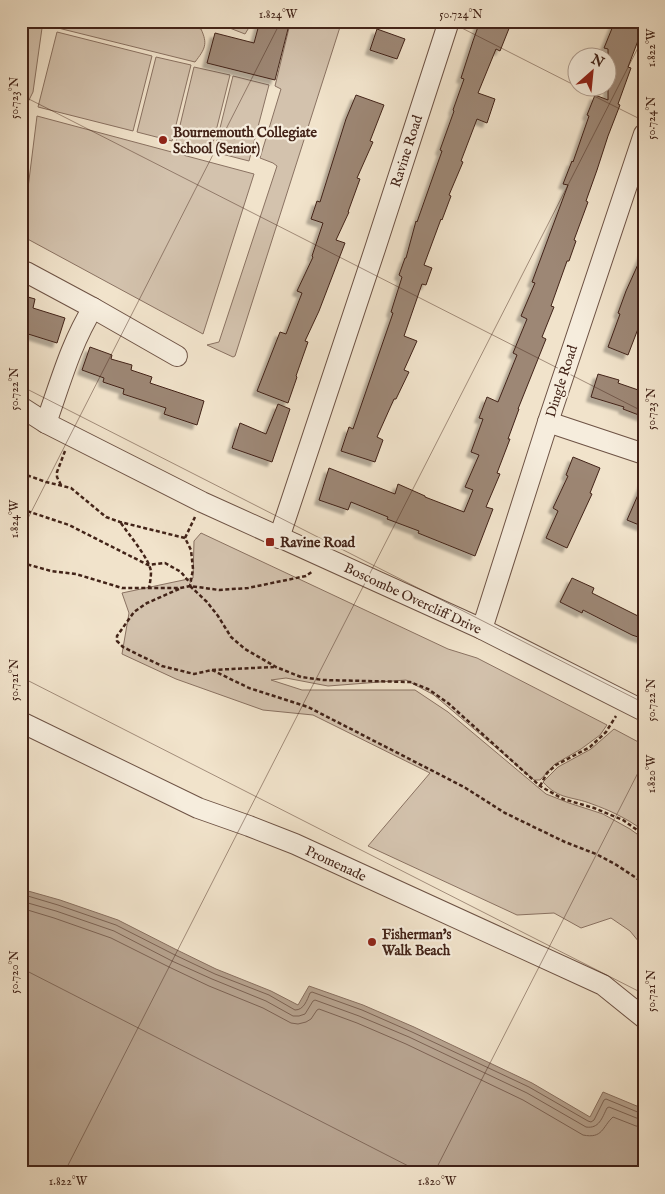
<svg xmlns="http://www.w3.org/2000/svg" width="665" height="1194" viewBox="0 0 665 1194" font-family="'IM FELL English',serif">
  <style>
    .green { fill: #d3c2ad; stroke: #8a7262 }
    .water { fill: #b6a28e; stroke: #886f5f }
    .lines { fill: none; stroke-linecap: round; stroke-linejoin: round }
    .shore { stroke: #7c6253; stroke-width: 1 }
    .building { fill: #9d8775; stroke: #422318; filter: url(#shadow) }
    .minor-casing { stroke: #6e5345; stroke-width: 22 }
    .path { stroke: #422318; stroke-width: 2.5; stroke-dasharray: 4 2.5; stroke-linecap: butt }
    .minor { stroke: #f6eddd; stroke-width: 20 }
    .ticks { fill: none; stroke: #422318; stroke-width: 1; stroke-opacity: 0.45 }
    .poi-dot { fill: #8f2418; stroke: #f6eddd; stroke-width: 2 }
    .labels { text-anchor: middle; stroke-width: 4.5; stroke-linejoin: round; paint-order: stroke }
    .poi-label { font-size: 14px; font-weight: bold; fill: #422318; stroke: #f6eddd; text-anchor: start }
    .street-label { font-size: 14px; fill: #422318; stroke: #f6eddd }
    .neatline { fill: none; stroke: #422318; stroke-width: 2 }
    .ticks-label { font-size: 12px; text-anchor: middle; fill: #422318 }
  </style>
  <defs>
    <filter id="shadow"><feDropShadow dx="-4.5" dy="4.5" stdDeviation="1" flood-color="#0004"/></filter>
  </defs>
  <rect width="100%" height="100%" fill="#f1e3cb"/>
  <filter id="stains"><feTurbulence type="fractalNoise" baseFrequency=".004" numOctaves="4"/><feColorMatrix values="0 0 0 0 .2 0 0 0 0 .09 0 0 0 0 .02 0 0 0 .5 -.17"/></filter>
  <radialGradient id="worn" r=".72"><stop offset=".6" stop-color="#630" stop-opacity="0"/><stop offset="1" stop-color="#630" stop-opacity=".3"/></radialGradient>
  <!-- green -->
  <g class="green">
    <path d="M24,21H43L33,92L28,102L21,104V23Z"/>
    <path d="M50,21H173L201,29C208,44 205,49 195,62L50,26Z"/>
    <path d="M218,21H253L245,34L222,25Z"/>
    <path d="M275,21H324L340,27L235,356L233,357L207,345L219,342L277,166L273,163L260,158L281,89L275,86L290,24Z"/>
    <path d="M57,32L152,56L133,131L38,107Z"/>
    <path d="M156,57L191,65L172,141L137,132Z"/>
    <path d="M194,67L230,75L211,151L176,142Z"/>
    <path d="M233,76L269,85L249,161L214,152Z"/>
    <path d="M37,116L254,174L203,334L22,236Z"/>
    <path d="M21,120L27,125V138L21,183Z"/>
    <path d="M201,533L448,649L477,658L607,725L600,735L581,749L555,764L540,780H534L434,695L406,680L328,686L286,678L271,680L302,690H415L448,712L546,794L569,803L603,814L630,829L644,839V948L630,931L611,918L581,928L554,913L517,915L368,846L430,773L313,715L263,710L176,679L122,654L129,613L122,593L193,578L194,541Z"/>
    <path d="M614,729L644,745V827L641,829C626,818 609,810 592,804C572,796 559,800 543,782L558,767L591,749Z"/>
  </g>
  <!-- water -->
  <path class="water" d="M21,889L60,900L118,920L177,950L216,969L271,991L298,1005L309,986L363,1005L414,1027L532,1083L590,1117L603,1092L644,1109V1173H21Z"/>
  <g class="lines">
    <!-- shore -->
    <g class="shore">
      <path d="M21,894L58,905L116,925L175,955L215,974L269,995L295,1010C304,1010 307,1000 310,993L312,992L362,1010L412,1032L529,1087L588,1121L591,1122L594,1120L604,1100L606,1099L640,1113H644"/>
      <path d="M21,901L56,911L114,931L172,961L212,979L266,1001L293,1016H299L305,1014L313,1001L315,1000L359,1016L409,1037L527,1093L586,1127C599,1129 602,1118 607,1108L609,1107L639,1119L644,1120"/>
      <path d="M21,908L54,918L111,938L169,967L209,986L263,1008L291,1023L298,1024L306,1022L311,1019L317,1010L319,1009L357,1023L406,1044L523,1100L583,1135C603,1139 602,1127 613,1117L636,1126L644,1127"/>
    </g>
  </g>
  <!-- building -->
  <g class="building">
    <path d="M260,21H272L289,25L275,80L207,63L215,33L254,43Z"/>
    <path d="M480,21H512L500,51L496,49L478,93L495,99L487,123L477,119L461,161L463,162L449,195L451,196L442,220L441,219L424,265L432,268L426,285L422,284L404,336L417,341L404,370L409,372L396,399H394L377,437L383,440L375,462L341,451L349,427L353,429L393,313L391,312L402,277L399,275L405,258H406L416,221L417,222L442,151L440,150L454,111L453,110L464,79L461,78L473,41Z"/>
    <path d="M615,21H644V24L639,38L628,67L631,68L618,104L620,105L608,136L597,170L586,201L588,202L574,240L576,241L569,261H567L551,306L554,307L542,337L546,339L518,409H519L508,439H510L497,473L500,474L486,507L493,509L475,556L418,533L419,531L387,519L388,517L351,502L348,510L319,500L329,468L395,494L398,484L425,496V497L464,512L473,490L465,487L479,455L471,452L483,419L479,418L487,397L498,402L517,355L513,353L527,319L521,316L535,283L532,282L568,185L563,184L572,161L573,162L589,116L587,115L595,95L608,100V49L604,48Z"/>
    <path d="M377,29L405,39L397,59L370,50Z"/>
    <path d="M356,95L384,105L370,141L373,142L357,178L360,179L348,212H349L336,240L345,243L319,311L305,341L308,342L296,376L297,377L288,403L257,391L280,332L286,334L302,293L297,291L313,257L312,256L323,223L311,219L317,201L320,202L346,119Z"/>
    <path d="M644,251V322L641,321L628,355L608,347L620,314L618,313L626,291Z"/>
    <path d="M21,295L35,299L33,308L65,318L57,343L25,333L24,335H21Z"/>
    <path d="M90,347L112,355L111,359L132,365L131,370L152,377L150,383L204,401L197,425L164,414L166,408L123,394L124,389L103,382L104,378L82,370Z"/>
    <path d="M598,374L619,380L618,383L644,392V417L623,409L624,407L591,397Z"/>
    <path d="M278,404L290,409L272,462L232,448L240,423L266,434Z"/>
    <path d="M573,457L600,468L590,493L592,494L567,548L546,538L558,511L553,508L568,476L566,475Z"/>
    <path d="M644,481V527L627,520Z"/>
    <path d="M572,578L594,588L592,593L644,619V639L632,635L583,610L582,613L560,602Z"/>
  </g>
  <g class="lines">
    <defs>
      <g id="minor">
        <path d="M21,271L26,272L93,308"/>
        <path d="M21,407L46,423L202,502L482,629L644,711"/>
        <path d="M548,422L644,454"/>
        <path d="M46,423C60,384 71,343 93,308L177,356"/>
        <path d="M279,538L375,249L449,21"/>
        <path d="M482,629L548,422L644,134"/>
        <path d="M21,722L198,808L249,826L295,844L603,985L644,1018"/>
      </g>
    </defs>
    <!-- minor casing -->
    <use href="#minor" class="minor-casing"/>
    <!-- path -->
    <g class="path">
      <path d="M21,473L46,482L71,488L106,517L120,522L185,538L191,550L193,569L190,586"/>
      <path d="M61,485L57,477V472L65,451"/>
      <path d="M21,509L69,525L148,565L165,563L181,572L190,583"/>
      <path d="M121,523C128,534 150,559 151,572C151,577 150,583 149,588"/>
      <path d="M185,538L195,517"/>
      <path d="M21,564H26L51,571L76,574L122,588H180L190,586L219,590L248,588L306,576L313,571"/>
      <path d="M190,586L207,602L218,616L231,637L245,649L276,667L301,677L323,680L410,682L428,689L448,703L540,786L563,799L594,808L623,820L644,835"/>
      <path d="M179,589L147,603L134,612L117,636V641L123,647L137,654L162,666L194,674L212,670L274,667"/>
      <path d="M212,670L249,688L308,707L464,787L505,813L565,842L596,854L615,864L644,883"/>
      <path d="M540,786L547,773L556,765L590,747L606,732L616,716"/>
    </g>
    <!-- minor -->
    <use href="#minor" class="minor"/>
  </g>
  <!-- ticks -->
  <path class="ticks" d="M448,21L578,87M578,88L644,121M21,95L644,412M21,386L644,703M21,532L281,21M21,677L644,994M21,968L422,1173M64,1173L644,36M434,1173L644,761"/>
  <!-- markers -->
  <g class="poi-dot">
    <circle cx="163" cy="140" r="5"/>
    <rect x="265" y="537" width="10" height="10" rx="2.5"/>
    <circle cx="372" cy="942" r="5"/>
  </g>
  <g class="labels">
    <!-- poi labels -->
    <g class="poi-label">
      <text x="173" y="137">Bournemouth Collegiate<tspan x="173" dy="16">School (Senior)</tspan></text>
      <text x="280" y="547">Ravine Road</text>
      <text x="382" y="939">Fisherman's<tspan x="382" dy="16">Walk Beach</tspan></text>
    </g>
    <!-- street labels -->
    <g class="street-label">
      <text transform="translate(406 151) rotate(-72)" y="5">Ravine Road</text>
      <text transform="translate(561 381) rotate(-72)" y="5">Dingle Road</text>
      <text transform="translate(413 598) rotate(25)" y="5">Boscombe Overcliff Drive</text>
      <text transform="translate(336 863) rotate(25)" y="5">Promenade</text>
    </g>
  </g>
  <!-- margin -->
  <rect width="665" height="1194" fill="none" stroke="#f1e3cb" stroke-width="55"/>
  <!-- north arrow -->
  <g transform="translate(592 72) rotate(27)"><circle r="24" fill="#f6eddd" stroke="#ae9c8e"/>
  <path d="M0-4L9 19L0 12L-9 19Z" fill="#8f2418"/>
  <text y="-8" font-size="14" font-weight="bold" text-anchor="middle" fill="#422318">N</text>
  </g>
  <rect x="28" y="28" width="610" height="1138" class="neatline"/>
  <g class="ticks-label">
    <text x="278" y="18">1.824°W</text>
    <text x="461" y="18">50.724°N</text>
    <text transform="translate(651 48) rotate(-90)" y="4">1.822°W</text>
    <text transform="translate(14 98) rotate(-90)" y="4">50.723°N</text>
    <text transform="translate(651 118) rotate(-90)" y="4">50.724°N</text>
    <text transform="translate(14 389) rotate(-90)" y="4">50.722°N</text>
    <text transform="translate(651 409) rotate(-90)" y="4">50.723°N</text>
    <text transform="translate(14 519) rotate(-90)" y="4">1.824°W</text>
    <text transform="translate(14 680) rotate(-90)" y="4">50.721°N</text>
    <text transform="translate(651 700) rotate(-90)" y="4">50.722°N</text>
    <text transform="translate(651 774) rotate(-90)" y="4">1.820°W</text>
    <text transform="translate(14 972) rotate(-90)" y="4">50.720°N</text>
    <text transform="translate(651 991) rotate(-90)" y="4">50.721°N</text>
    <text x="68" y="1185">1.822°W</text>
    <text x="437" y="1185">1.820°W</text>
  </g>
  <rect width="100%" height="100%" filter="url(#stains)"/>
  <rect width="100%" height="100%" fill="url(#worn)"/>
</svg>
